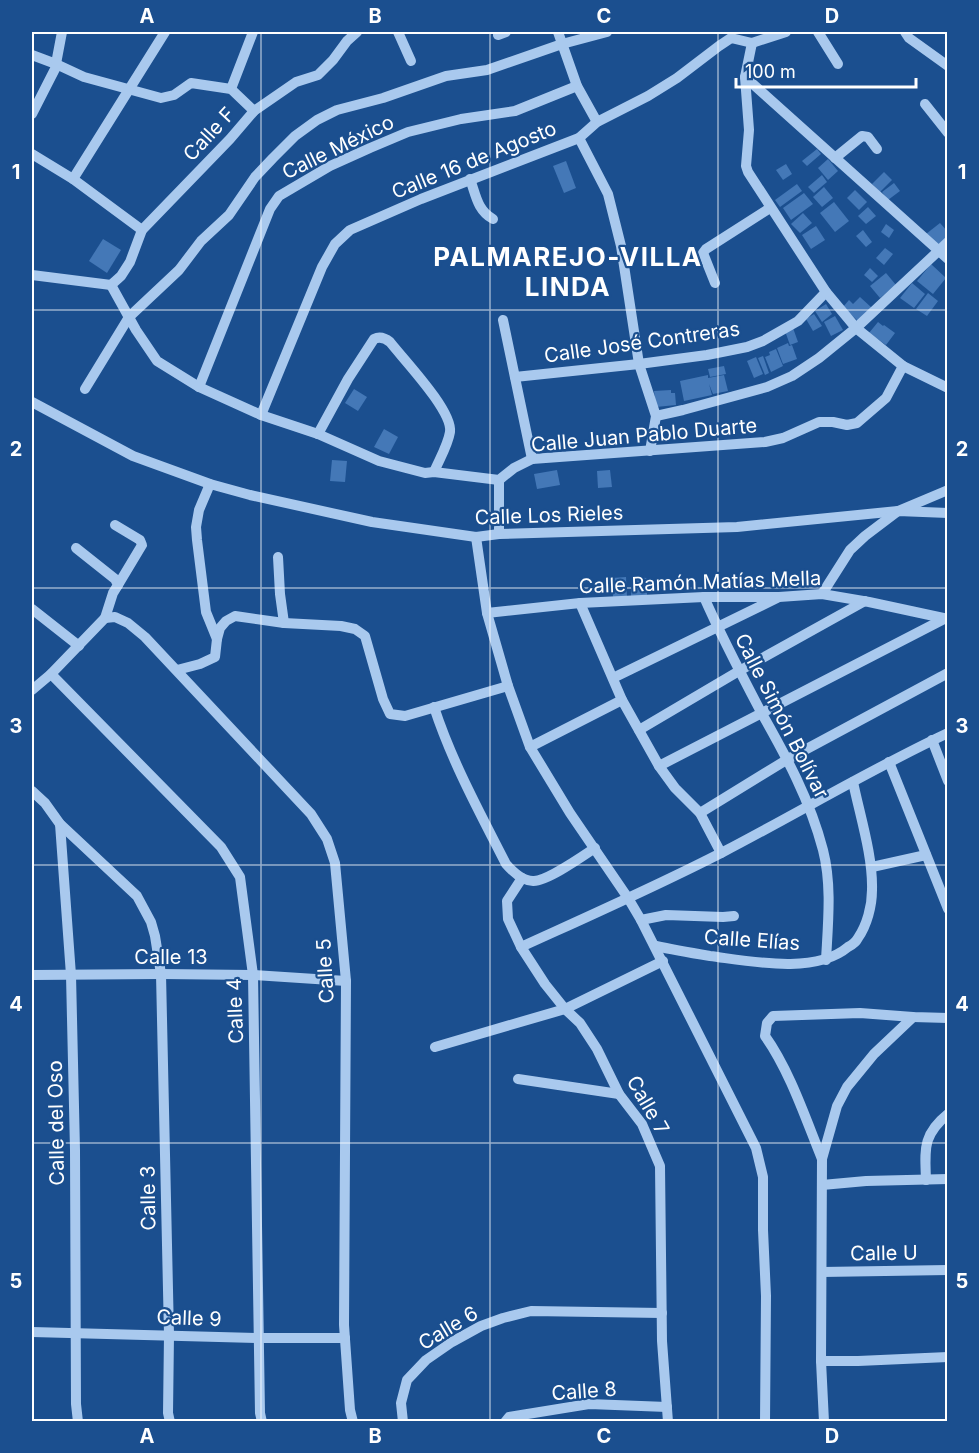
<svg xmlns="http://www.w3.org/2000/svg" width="979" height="1453" viewBox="0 0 979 1453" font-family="Inter,sans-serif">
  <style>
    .building { fill: #4478b7 }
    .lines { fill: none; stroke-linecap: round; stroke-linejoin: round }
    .minor { stroke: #a9c9ee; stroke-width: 10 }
    .grid { fill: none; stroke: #fff; stroke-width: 1.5; stroke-opacity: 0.55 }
    .labels { text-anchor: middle; stroke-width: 4.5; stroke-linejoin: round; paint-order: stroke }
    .street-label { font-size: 20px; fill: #fff; stroke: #1b4f8f }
    .district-label { font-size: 26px; font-weight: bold; letter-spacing: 1.5px; fill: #fff; stroke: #1b4f8f }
    .neatline { fill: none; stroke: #fff; stroke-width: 2 }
    .grid-label { font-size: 20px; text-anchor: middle; font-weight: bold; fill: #fff }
  </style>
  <rect width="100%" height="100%" fill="#1b4f8f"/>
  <!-- building -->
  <g class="building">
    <path d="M817,149L821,154L807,166L802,161Z"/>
    <path d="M828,159L838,171L828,180L818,168Z"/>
    <path d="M566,161L576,188L564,193L553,166Z"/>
    <path d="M786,164L792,174L783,180L776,170Z"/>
    <path d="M884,172L892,180L880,192L872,184Z"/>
    <path d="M822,175L827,182L814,193L808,187Z"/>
    <path d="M894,183L900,191L888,200L882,192Z"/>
    <path d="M797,184L802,191L780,207L775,200Z"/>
    <path d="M824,187L833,198L822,207L813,197Z"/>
    <path d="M855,190L867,202L859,210L847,198Z"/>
    <path d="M804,193L813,204L791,220L783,208Z"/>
    <path d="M834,202L849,221L835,232L820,213Z"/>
    <path d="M868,207L876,216L866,224L858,216Z"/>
    <path d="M803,213L812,223L800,233L791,224Z"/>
    <path d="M940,223L948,232V237L936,246L926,234Z"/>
    <path d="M886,224L894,230L889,238L881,232Z"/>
    <path d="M816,226L825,240L811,249L802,235Z"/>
    <path d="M863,230L872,242L866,247L856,236Z"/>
    <path d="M103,239L121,250L107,273L89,261Z"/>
    <path d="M885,248L893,254L884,265L876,258Z"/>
    <path d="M931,264L946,278L933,294L917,281Z"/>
    <path d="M870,268L878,276L872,282L864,275Z"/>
    <path d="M886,273L896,285L880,298L870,286Z"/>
    <path d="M912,283L925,294L914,308L900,298Z"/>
    <path d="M928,293L938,301L927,316L916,309Z"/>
    <path d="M860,297L872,308L859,322L843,307L849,300L853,304Z"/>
    <path d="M826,304L832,314L822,322L815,311Z"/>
    <path d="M814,314L822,326L813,331L806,319Z"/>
    <path d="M835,316L843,330L831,336L824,322Z"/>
    <path d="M878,322L883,326L884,325L895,333L886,345L869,333Z"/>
    <path d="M793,328L798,342L790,345L785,331Z"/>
    <path d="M788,343L789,346L792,345L797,359L783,364L777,348Z"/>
    <path d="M776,349L783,366L771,372L765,357L770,355L769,352Z"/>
    <path d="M763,356L769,373L765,375L758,358Z"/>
    <path d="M756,357L763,374L754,378L747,361Z"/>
    <path d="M724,366L726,374L710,377L708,369Z"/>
    <path d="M708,375V378L724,375L728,391L713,394L709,384L712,395L684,401L680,381Z"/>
    <path d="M354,389L367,397L358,411L345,403Z"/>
    <path d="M671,390V393H675L676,405L656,407L654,391Z"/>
    <path d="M384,429L398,437L389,454L374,447Z"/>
    <path d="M332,460L347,461L345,482L330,481Z"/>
    <path d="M557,470L560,485L537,489L534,474Z"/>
    <path d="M610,470L612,487L598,488L597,471Z"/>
    <path d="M626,577L627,597H613L612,578Z"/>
    <path d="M631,577L647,578V598L631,597Z"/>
  </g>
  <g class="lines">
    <!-- minor -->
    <g class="minor">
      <path d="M398,32L411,61"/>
      <path d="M558,32L577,86L597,122"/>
      <path d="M818,32L838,64"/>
      <path d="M905,32L909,38L948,66"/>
      <path d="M498,35L506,32"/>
      <path d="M752,43L745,77L749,130L746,166L748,172L826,292L856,328L903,366L948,388"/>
      <path d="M32,55L56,64L84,77L161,98L174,95L191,83L231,89L254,111"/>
      <path d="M745,77L948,259"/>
      <path d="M231,89L253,32"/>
      <path d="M925,104L948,133"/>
      <path d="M32,114L55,69L62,32"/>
      <path d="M579,138L608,194L621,246L639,364L656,416L650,451"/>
      <path d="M32,154L73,179L142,230"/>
      <path d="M835,158L862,136L868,137L877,149"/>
      <path d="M73,179L165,32"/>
      <path d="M470,179C476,195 477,210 493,219"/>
      <path d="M32,275L111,285"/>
      <path d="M715,283L703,253L706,249L770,208"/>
      <path d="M111,285L136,330L157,361L199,387L261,415L318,434L379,461L425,473L434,472L499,480L514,468L532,459L765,442L783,438L819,422H833L847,425L857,423L886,398L903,366"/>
      <path d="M111,285L121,276L130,262L142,230L230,139L254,111L296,82L318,75L333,60L347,41L357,32"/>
      <path d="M503,320L532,459"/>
      <path d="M515,377L639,364L707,355L747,347L763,341L798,321L826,292"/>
      <path d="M199,387L270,209L279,196L330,166L370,148L408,132L461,119L515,111L577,86"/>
      <path d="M85,389L129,317L179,270L201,241L229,215L255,177L273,158L295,136L317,120L337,110L383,98L446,76L487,70L562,44L607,32"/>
      <path d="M32,402L133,456L210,484L250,495L372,522L476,537L499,534L737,527L898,511L948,513"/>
      <path d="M261,415L322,267L335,244L350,230L421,199L579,138L597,122L648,96L677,78L719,46L731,38L752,43L786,32"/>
      <path d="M656,416L683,410L767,387L792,376L819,358L856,328L948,242"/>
      <path d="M318,434L348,379L374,339C380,336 385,338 390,342C404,360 453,411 450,432C448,445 439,460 434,472"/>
      <path d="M499,480V534"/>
      <path d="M210,484L199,510L196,527L197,540L206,612L217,639"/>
      <path d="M115,525L140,540L142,545L118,585"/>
      <path d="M476,537L487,613L508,686L530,747L570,813L628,898L641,920L756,1148L763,1177V1230L766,1296L765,1422"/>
      <path d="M278,557L280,594L284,623"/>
      <path d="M822,594L850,550L865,536L898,511L948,490"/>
      <path d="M704,597C721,636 741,674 761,712C786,756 810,800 823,850C832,885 828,923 826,960"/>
      <path d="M580,603L622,700L659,766L675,788L700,813L721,853"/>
      <path d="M32,609L79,646"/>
      <path d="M487,613L580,603L704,597H779L822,594L869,602L948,619"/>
      <path d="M105,618L115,617L128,623L145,637L311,814L327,839L335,863L346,981L344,1325L350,1410L353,1422"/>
      <path d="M177,670L200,664L215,657L217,639L220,628L226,621L235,616L284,623L341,626L355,629L365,636L383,699L390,714L405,716L508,686"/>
      <path d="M51,674L221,847L240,877L253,975L260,1413L262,1422"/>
      <path d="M613,678L777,598"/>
      <path d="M32,690L51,674L105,618L113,593L118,585L115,579L76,548"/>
      <path d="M434,707C452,762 480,813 506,864C513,872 522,881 533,881C546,882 583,856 595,848"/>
      <path d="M639,730L739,671L865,601"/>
      <path d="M932,740L948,781"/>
      <path d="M530,747L622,700"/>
      <path d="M889,762L948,909"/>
      <path d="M659,766L944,619"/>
      <path d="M32,791L45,803L60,824L137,896L151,922L155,936L161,974L169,1335L168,1413L170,1422"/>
      <path d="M700,813L788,759L948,673"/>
      <path d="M60,824L71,975L75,1150L76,1404L78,1422"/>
      <path d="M872,867L926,855"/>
      <path d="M522,878L507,901L508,919L521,947L545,984L565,1009L580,1023L597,1049L619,1094L642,1124L660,1166L662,1341L668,1422"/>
      <path d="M641,920L666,915L723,917L734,916"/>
      <path d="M656,946C674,950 692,953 710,956C749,961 815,975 848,947C852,945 856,942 858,938C867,925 872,906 872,890C873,856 860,816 853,782"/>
      <path d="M521,947C589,916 657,886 723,852C798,813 871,769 948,733"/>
      <path d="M32,975L161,974L253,975L346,981"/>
      <path d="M435,1047L565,1009L663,961"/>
      <path d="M518,1079L619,1094"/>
      <path d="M822,1159C806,1120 790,1071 765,1036L767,1023L773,1016L860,1013L913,1017L948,1018"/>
      <path d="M926,1180C925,1150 922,1135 948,1114"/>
      <path d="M822,1185L866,1181L948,1179"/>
      <path d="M822,1272L948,1270"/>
      <path d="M32,1332L259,1338H345"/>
      <path d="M821,1361H858L948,1357"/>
      <path d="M403,1422L401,1403L407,1380L426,1360L452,1342L481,1326L503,1318L531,1311L662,1313"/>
      <path d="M505,1422L509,1417L589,1404L667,1407"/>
      <path d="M824,1422L821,1361L822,1159L837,1106L847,1087L874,1054L913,1017"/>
    </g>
  </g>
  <!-- grid -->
  <path class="grid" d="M261,32V1422M490,32V1422M718,32V1422M32,310H948M32,588H948M32,865H948M32,1143H948"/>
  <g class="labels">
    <!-- street labels -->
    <g class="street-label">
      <text transform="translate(209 134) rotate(-47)" y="7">Calle F</text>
      <text transform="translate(338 147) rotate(-26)" y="7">Calle México</text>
      <text transform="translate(474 160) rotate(-22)" y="7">Calle 16 de Agosto</text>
      <text transform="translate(642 342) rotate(-8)" y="7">Calle José Contreras</text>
      <text transform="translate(644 435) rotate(-5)" y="7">Calle Juan Pablo Duarte</text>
      <text transform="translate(549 515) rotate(-2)" y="7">Calle Los Rieles</text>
      <text transform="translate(700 582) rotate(-2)" y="7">Calle Ramón Matías Mella</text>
      <text transform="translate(782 716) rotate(63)" y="7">Calle Simón Bolívar</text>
      <text transform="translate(752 940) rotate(4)" y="7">Calle Elías</text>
      <text x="171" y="964">Calle 13</text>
      <text transform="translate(325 971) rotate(-93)" y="7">Calle 5</text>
      <text transform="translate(235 1011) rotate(-92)" y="7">Calle 4</text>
      <text transform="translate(648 1105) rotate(60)" y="7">Calle 7</text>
      <text transform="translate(56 1123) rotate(-91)" y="7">Calle del Oso</text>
      <text transform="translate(148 1198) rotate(-91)" y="7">Calle 3</text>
      <text transform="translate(884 1253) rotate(-1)" y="7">Calle U</text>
      <text transform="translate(189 1318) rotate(2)" y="7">Calle 9</text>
      <text transform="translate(448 1328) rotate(-31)" y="7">Calle 6</text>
      <text transform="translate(584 1391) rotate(-4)" y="7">Calle 8</text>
    </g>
    <!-- district labels -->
    <g class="district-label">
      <text x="568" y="266">PALMAREJO-VILLA<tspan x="568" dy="30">LINDA</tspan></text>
    </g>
  </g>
  <!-- border -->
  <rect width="979" height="1453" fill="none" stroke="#1b4f8f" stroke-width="66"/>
  <!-- scale -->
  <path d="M736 78v9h180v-9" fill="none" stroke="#ffffff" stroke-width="3"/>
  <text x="745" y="78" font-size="18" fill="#ffffff" stroke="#1b4f8f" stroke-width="4.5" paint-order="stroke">100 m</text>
  <rect x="33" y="33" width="913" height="1387" class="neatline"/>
  <g class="grid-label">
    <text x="147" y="23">A</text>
    <text x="375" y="23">B</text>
    <text x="604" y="23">C</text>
    <text x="832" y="23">D</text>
    <text x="16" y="179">1</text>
    <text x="962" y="179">1</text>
    <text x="16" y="456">2</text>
    <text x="962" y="456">2</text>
    <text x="16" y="733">3</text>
    <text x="962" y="733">3</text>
    <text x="16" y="1011">4</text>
    <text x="962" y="1011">4</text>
    <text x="16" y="1288">5</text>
    <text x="962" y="1288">5</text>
    <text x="147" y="1443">A</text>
    <text x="375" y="1443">B</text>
    <text x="604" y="1443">C</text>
    <text x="832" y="1443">D</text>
  </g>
</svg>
